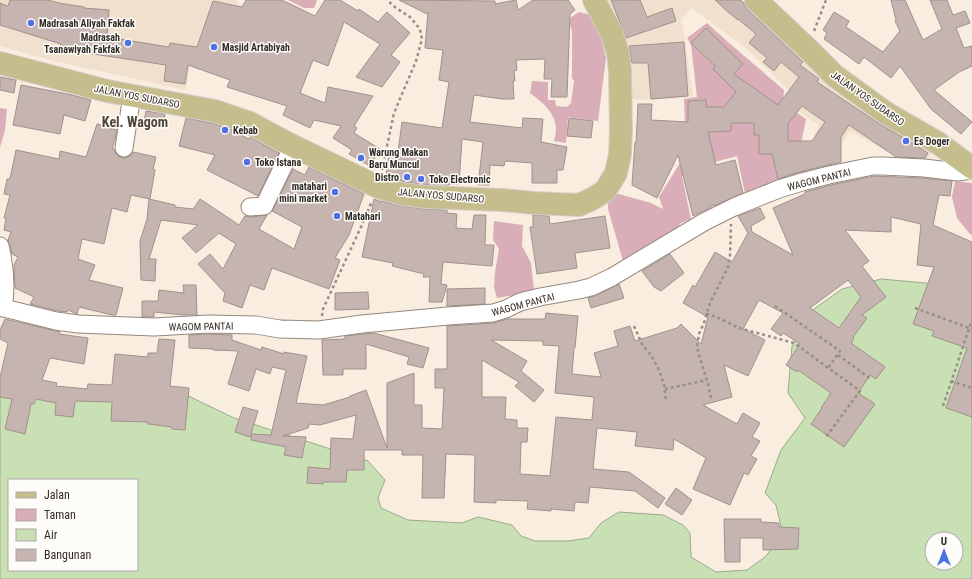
<svg xmlns="http://www.w3.org/2000/svg" width="972" height="579" viewBox="0 0 972 579" font-family="'Roboto Condensed',sans-serif">
  <style>
    .built { fill: #f2e0ce }
    .green { fill: #daaeb8 }
    .water { fill: #c9e0b4; stroke: #9baa89; fill-rule: evenodd }
    .building { fill: #c5b4af; stroke: #a1918c; fill-rule: evenodd }
    .lines { fill: none; stroke-linecap: round; stroke-linejoin: round }
    .minor-casing { stroke: #94887d; stroke-width: 19 }
    .major-casing { stroke: #d1d0cf; stroke-width: 24 }
    .path { stroke: #988f86; stroke-width: 2.5; stroke-dasharray: 3 3; stroke-linecap: butt }
    .minor { stroke: #fff; stroke-width: 17 }
    .major { stroke: #c6bd8c; stroke-width: 22 }
    .poi-dot { fill: #4e70e4; stroke: #fefcf9; stroke-width: 1.5 }
    .labels { text-anchor: middle; stroke-width: 3; stroke-linejoin: round; paint-order: stroke }
    .poi-label { font-size: 10px; font-weight: bold; fill: #302b26; stroke: #fefcf9; text-anchor: start }
    .street-label { font-size: 10px; fill: #302b26; stroke: #fefcf9 }
    .district-label { font-size: 14px; font-weight: bold; fill: #50463c; stroke: #fefcf9 }
  </style>
  <rect width="100%" height="100%" fill="#f9ede0"/>
  <!-- built -->
  <g class="built">
    <path d="M0,0H237L243,12L238,24L208,15L190,66L186,90L53,61L0,46Z"/>
    <path d="M599,0H743L800,54L829,85L932,152L924,164L912,165L850,131L840,145H835L814,135L819,125L784,102L789,91L746,48L691,8L681,20L685,39L693,97L652,100L630,99Z"/>
  </g>
  <!-- green -->
  <g class="green">
    <path d="M288,0H317L314,8H304Z"/>
    <path d="M579,12L590,15L600,33L606,58L598,121L568,117L566,143L554,141C555,137 556,132 556,128C555,112 542,102 530,93L532,81L548,82V100H555L556,106L567,107L571,103L574,81L572,78V31L568,19Z"/>
    <path d="M707,23L728,42L784,90L783,103L806,119L800,149L809,177L746,198L737,156L704,165L701,172L682,176L691,219L681,223L672,234L623,261L608,209V191L651,203L663,209L659,197L686,153L684,99L697,97L691,45L687,38Z"/>
    <path d="M0,108L7,109L5,130L0,147Z"/>
    <path d="M955,181L971,183L972,184V235L969,233L957,218L952,197Z"/>
    <path d="M494,221L523,225L522,246L531,263L534,290L515,295L497,298L494,288L495,272L499,249L493,240Z"/>
  </g>
  <!-- water -->
  <path class="water" d="M881,279L959,286L972,288V579H0V380L70,390L180,392L234,418L368,461L385,480L378,498L381,508L408,520L462,523L478,517L512,525L521,536L535,541H568L589,538L601,523L619,512L663,515L683,525L690,533L691,557L716,572L747,570L765,557L783,534L776,505L765,493L781,450L805,418L788,393L792,346L814,309L842,289ZM9,480H137V570H9ZM932,539H956V563H932Z"/>
  <!-- building -->
  <g class="building">
    <path d="M10,0H48L59,3L84,7V8L109,10L107,37L169,47L170,43L197,47L213,1L242,7L246,0H282L315,16L325,0H340L358,11L359,9L378,22L387,12L410,33L391,55L400,62L382,87L356,77L380,44L344,22L328,66L313,60L300,93L325,103L328,87L373,96L354,126L357,128L354,133L380,149L370,166L349,154L352,150L333,138L341,126L314,120L310,128L283,115L287,106L227,87L230,80L188,65L185,84L164,81L166,65L60,49L61,44L0,25V3L8,6Z"/>
    <path d="M399,0L495,1V4L516,0L518,10L533,0H568L575,10L570,14L567,97H551L552,79H544L545,59L516,60L517,70L514,71L515,81H513L514,99H502L474,95L470,122L522,128L523,118L543,119L541,142L567,147L563,170H557V183H532V163L505,161L504,166L490,165L489,185H478L483,142L462,139L459,184H449V185H428L405,182L386,176L389,154L397,159L402,122L442,128L449,82L439,80L443,50L425,48L428,13L427,14Z"/>
    <path d="M611,0H640L647,17L672,8L676,21L626,38Z"/>
    <path d="M715,0H740L744,3L747,9L803,62L800,65L819,79L817,82L880,124L914,144L928,153L925,158L896,157L849,125L841,137V162L799,172L778,179L772,154H759V135H754V123H731V131L708,132L716,165L735,160L743,193L716,205L711,206V207L693,216L678,155L657,198L632,185L635,142L636,143L638,104H652L651,120L688,122V101L706,100V107H724L736,92L713,69L715,66L691,43L706,28L743,64L734,74L778,105L799,77L781,62L774,71L763,62L767,58L749,43L756,34L738,19V20L728,12ZM802,106L825,122L812,141H788V124Z"/>
    <path d="M891,0H905L923,40L942,29L930,0H947L953,15L965,11L970,23L956,28L964,48L972,46V66L959,72L934,90L972,122L961,134L931,109L900,66L891,78L864,57L859,64L824,39L827,33L823,30L834,12L849,21L846,27L883,52L900,31L895,21L896,20Z"/>
    <path d="M684,42L688,96L651,99L648,63H632L629,46Z"/>
    <path d="M0,77L16,80L14,93L0,90Z"/>
    <path d="M21,85L72,95L91,100L85,121L64,115L60,134L13,125Z"/>
    <path d="M146,111L165,114L163,125L144,121Z"/>
    <path d="M186,118L212,123L232,130L249,139L250,137L279,153L258,196L207,170L215,155L179,146Z"/>
    <path d="M569,118L593,121L591,138L567,136Z"/>
    <path d="M97,124L117,130L115,139L112,149H114L115,152L118,156L123,158L127,157L132,155L133,152L156,157L153,169L155,170L150,199L131,195L127,212L112,208L104,244L82,239L78,259L95,265L89,280L123,288L116,315H112L79,307L77,314L68,310L67,312L58,311L30,304L34,297L15,288L14,265L18,257L12,254L10,244L8,240L11,232L4,230L6,218H4L10,195L4,194L7,179H10L16,150L59,159L60,151L86,157Z"/>
    <path d="M309,167L364,194L349,235L335,258L340,260L329,289L272,268L264,290L250,285L242,308L223,301L225,293L198,264L210,254L223,269L236,244L219,233L196,253L182,238L198,225L161,220L149,259H156L155,281L141,280L140,241L147,219L149,199L175,205V207L193,209L200,199L239,225L245,216L251,217L267,215L259,229L294,249L302,227L272,211L293,169L305,175Z"/>
    <path d="M874,176L923,178L952,181L950,196L939,195L933,225L972,242V417L946,408L967,348L932,336L934,331L913,324L934,267L917,265L921,224L891,217V232L845,230L869,261L862,266L886,297L862,315L867,318L853,337L854,338L851,343L885,367L876,379L870,375L858,393L875,404L844,447L811,424L822,408H821L831,393L798,370L797,372L786,365L800,344L783,333L781,336L771,329L783,313L759,300L743,329L765,340L748,376L724,365L732,397L703,405L737,424L743,413L760,423L752,437L760,441L751,456L757,459L748,475L744,473L730,505L693,489L706,458L674,439L673,450L635,446L637,432L597,428L593,469L629,472L665,498L658,508L635,491L590,487L588,503L575,502L574,511L551,509V511L527,509L528,501L496,500V503L474,502L475,455L446,454L444,498H422L423,455H402V450H364V470H347L346,482H323V484L307,483L308,467L330,469L331,438L353,439L356,415L320,425L309,424L308,428L283,436L306,437L302,458L284,455L286,447L251,440L252,434L271,435L286,370L272,367L270,374L256,369L249,391L228,384L238,351L213,350V349L189,348V335L208,334L232,335V340L261,350L262,347L284,354V352L307,356L296,403L323,405L350,397V396L366,390L387,448V383L414,373V405H422V428L442,429L444,388H435V369H447V326L494,323L507,319H545L546,313L578,316L575,348H574L572,374L601,377L594,353L618,346L614,331L630,326L635,341L677,328L681,324L701,344L708,317L683,303L693,285L695,287L715,252L732,262L748,233L738,216L760,208L765,218L751,226L752,232L793,255L773,208L805,194V192L831,185ZM848,280L861,297L839,328L810,308ZM491,340L543,341V345L559,346L555,393L594,397L592,420L556,417L550,476L520,474L521,442H527L528,428H517V420L505,419L506,397H482V360L519,382L515,386L534,402L544,390L521,371L527,361Z"/>
    <path d="M374,199L382,202V201L401,206L426,209L447,210V213L457,214L456,228L472,229L474,215H486L485,245H494L492,266L443,262L441,284L447,285L442,302H429L430,277H423L424,274L392,266L393,263L362,257Z"/>
    <path d="M533,215L549,216L550,224L605,216L610,248L575,253L577,268L537,274L530,227H533Z"/>
    <path d="M670,254L684,273L661,291L654,287L642,271Z"/>
    <path d="M619,284L624,298L591,308L588,298L595,296Z"/>
    <path d="M183,285H196L197,315H183L154,312V317H142V301H158L159,290L184,293Z"/>
    <path d="M485,288V304L447,306V289Z"/>
    <path d="M368,292L369,309L335,310V293Z"/>
    <path d="M5,319L60,332L59,334L88,338L84,364L50,358L42,380L57,383L56,386L87,389L88,384L112,385L115,354L148,357V353H157L159,339L175,340L170,386L189,388L185,430L172,429V427L148,424V422L111,421L112,402L75,401L73,417L55,415L56,403L36,399L34,404H31L25,434L5,429L12,399L0,397V377L8,343L0,339V330Z"/>
    <path d="M374,333L429,348L423,368L407,364L409,357L366,344V369H343V375H323L322,340L345,339V336Z"/>
    <path d="M243,407L258,411L250,437L235,432Z"/>
    <path d="M676,488L692,500L682,515L665,504Z"/>
    <path d="M724,519H761V522L779,523V527L799,528L798,549L763,550V538H740V562H725Z"/>
  </g>
  <g class="lines">
    <defs>
      <g id="minor">
        <path d="M124,148L132,95"/>
        <path d="M250,207L264,206L293,146"/>
        <path d="M0,246C5,267 7,286 3,308"/>
        <path d="M0,307L56,321L78,324L154,327L208,324L256,325L280,329L319,330L362,324L448,316L493,313L506,309L520,302L540,297L579,290L591,287L612,277L704,222L734,207L779,189L802,182L829,175L873,166H883L924,168L958,172L972,170"/>
      </g>
      <g id="major">
        <path d="M756,0L808,49L835,76L886,113L938,143L972,168"/>
        <path d="M0,63L107,91L215,111L250,123L287,143L378,187L402,194L427,197L502,200L534,203L579,205L592,199L605,191L616,173L620,154L621,131L620,71L618,53L612,34L594,0"/>
      </g>
    </defs>
    <!-- minor casing -->
    <use href="#minor" class="minor-casing"/>
    <!-- major casing -->
    <use href="#major" class="major-casing"/>
    <!-- path -->
    <g class="path">
      <path d="M814,31L826,0"/>
      <path d="M382,170L394,113L416,61L422,39L420,29L410,17L396,8L387,0"/>
      <path d="M775,306L840,351L828,368"/>
      <path d="M915,308L972,329"/>
      <path d="M706,314L717,317L739,328L794,343L860,391L826,437"/>
      <path d="M322,316L323,309L361,227L372,201"/>
      <path d="M634,326L643,346L651,355L659,370L664,385L666,401"/>
      <path d="M838,355L871,379"/>
      <path d="M951,381L972,388"/>
      <path d="M665,389L707,380"/>
      <path d="M711,398L708,384L699,355L697,347L699,334L704,323L710,303L728,267L730,256L731,224"/>
      <path d="M943,406L972,320"/>
    </g>
    <!-- minor -->
    <use href="#minor" class="minor"/>
    <!-- major -->
    <use href="#major" class="major"/>
  </g>
  <!-- markers -->
  <g class="poi-dot">
    <circle cx="31" cy="23" r="4"/>
    <circle cx="128" cy="43" r="4"/>
    <circle cx="214" cy="47" r="4"/>
    <circle cx="225" cy="130" r="4"/>
    <circle cx="906" cy="141" r="4"/>
    <circle cx="361" cy="158" r="4"/>
    <circle cx="247" cy="162" r="4"/>
    <circle cx="407" cy="177" r="4"/>
    <circle cx="421" cy="179" r="4"/>
    <circle cx="335" cy="192" r="4"/>
    <circle cx="337" cy="216" r="4"/>
  </g>
  <g class="labels">
    <!-- poi labels -->
    <g class="poi-label">
      <text x="39" y="27">Madrasah Aliyah Fakfak</text>
      <text x="120" y="41" text-anchor="end">Madrasah<tspan x="120" dy="12">Tsanawiyah Fakfak</tspan></text>
      <text x="222" y="51">Masjid Artabiyah</text>
      <text x="233" y="134">Kebab</text>
      <text x="914" y="145">Es Doger</text>
      <text x="369" y="156">Warung Makan<tspan x="369" dy="12">Baru Muncul</tspan></text>
      <text x="255" y="166">Toko Istana</text>
      <text x="399" y="181" text-anchor="end">Distro</text>
      <text x="429" y="183">Toko Electronic</text>
      <text x="327" y="190" text-anchor="end">matahari<tspan x="327" dy="12">mini market</tspan></text>
      <text x="345" y="220">Matahari</text>
    </g>
    <!-- street labels -->
    <g class="street-label">
      <text transform="translate(137 96) rotate(11)" y="4">JALAN YOS SUDARSO</text>
      <text transform="translate(868 98) rotate(35)" y="4">JALAN YOS SUDARSO</text>
      <text transform="translate(819 179) rotate(-14)" y="4">WAGOM PANTAI</text>
      <text transform="translate(441 195) rotate(5)" y="4">JALAN YOS SUDARSO</text>
      <text transform="translate(523 304) rotate(-15)" y="4">WAGOM PANTAI</text>
      <text transform="translate(201 326) rotate(-1)" y="4">WAGOM PANTAI</text>
    </g>
    <!-- district labels -->
    <g class="district-label">
      <text x="135" y="127">Kel. Wagom</text>
    </g>
  </g>
  <!-- legend -->
  <rect x="8" y="479" width="130" height="92" fill="#fefcf9" stroke="#aca8a5"/>
  <rect x="16" y="492" width="20" height="6" fill="#c6bd8c" stroke="#aca8a5"/>
  <text x="44" y="499" font-size="12" fill="#302b26">Jalan</text>
  <rect x="16" y="509" width="20" height="12" fill="#daaeb8" stroke="#aca8a5"/>
  <text x="44" y="519" font-size="12" fill="#302b26">Taman</text>
  <rect x="16" y="529" width="20" height="12" fill="#c9e0b4" stroke="#aca8a5"/>
  <text x="44" y="539" font-size="12" fill="#302b26">Air</text>
  <rect x="16" y="549" width="20" height="12" fill="#c5b4af" stroke="#aca8a5"/>
  <text x="44" y="559" font-size="12" fill="#302b26">Bangunan</text>
  <!-- north arrow -->
  <g transform="translate(944 551)"><circle r="19" fill="#fefcf9" stroke="#aca8a5"/>
  <path d="M0-3L7 15L0 10L-7 15Z" fill="#4e70e4"/>
  <text y="-6" font-size="11" font-weight="bold" text-anchor="middle" fill="#302b26">U</text>
  </g>
</svg>
